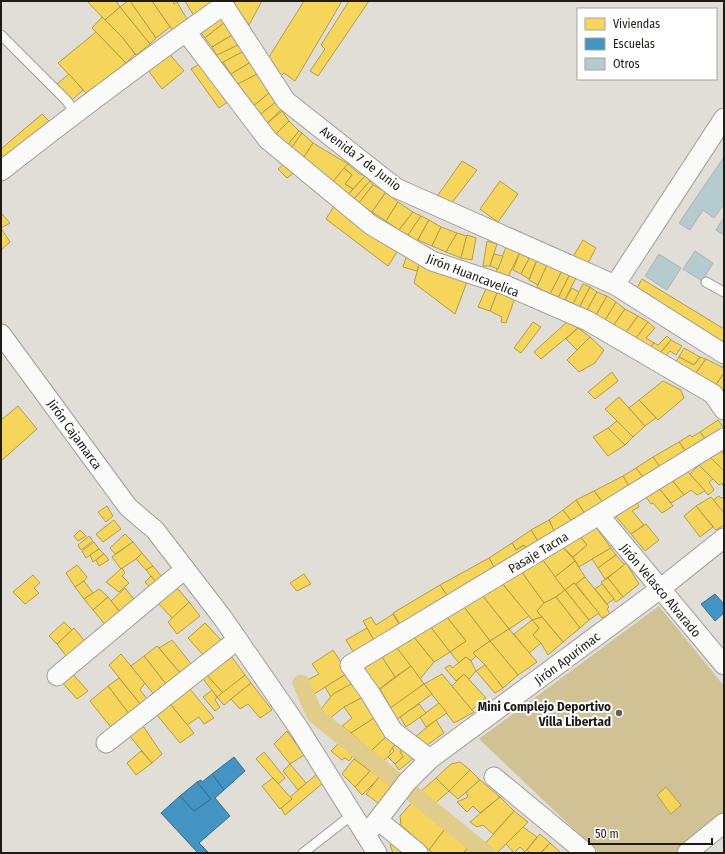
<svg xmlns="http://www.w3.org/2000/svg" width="725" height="854" viewBox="0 0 725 854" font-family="'Fira Sans Condensed',sans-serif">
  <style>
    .green { fill: #d0c295 }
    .homes { fill: #f6d55c; stroke: #b59d47 }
    .schools { fill: #4393c3; stroke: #376f8f }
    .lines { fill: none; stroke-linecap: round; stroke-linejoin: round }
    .canal { stroke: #e1cd8b; stroke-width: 17 }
    .building { fill: #b5cbce; stroke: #b0b3b0 }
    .service-casing { stroke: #9f9e98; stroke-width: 11 }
    .minor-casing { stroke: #9f9e98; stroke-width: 21 }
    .service { stroke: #fafaf9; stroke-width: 9 }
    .minor { stroke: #fafaf9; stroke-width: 19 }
    .poi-dot { fill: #615f59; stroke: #fff; stroke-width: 1.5 }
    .labels { text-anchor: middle; stroke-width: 4; stroke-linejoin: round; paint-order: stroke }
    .street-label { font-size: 13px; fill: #1c1b15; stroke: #fff }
    .poi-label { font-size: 13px; font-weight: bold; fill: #1c1b15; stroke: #fff; text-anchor: end }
  </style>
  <rect width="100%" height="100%" fill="#e0ded6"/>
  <!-- green -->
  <path class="green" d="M659,606L724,686V811L675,853H599L479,739Z"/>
  <!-- homes -->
  <g class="homes">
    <path d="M87,1H116L120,7L105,20Z"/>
    <path d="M128,1H130L156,38L150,44L120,7Z"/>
    <path d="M130,1H152L170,27L156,38Z"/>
    <path d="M152,1H173L174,4L177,2L188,21L173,31Z"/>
    <path d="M185,1H211L213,5L194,16Z"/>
    <path d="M235,1H262L249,25L234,4Z"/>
    <path d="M304,1H342L295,81L284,73L281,76L269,57Z"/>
    <path d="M349,1H369L318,76L310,71L325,49L321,45Z"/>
    <path d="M120,7L150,44L136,55L122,37L105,20Z"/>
    <path d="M219,13L225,22L205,38L197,27Z"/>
    <path d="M102,17L122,37L135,54L126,63L92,28Z"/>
    <path d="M225,22L234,34L212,47L205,38Z"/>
    <path d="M96,32L126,63L88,95L58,63Z"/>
    <path d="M234,34L240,44L217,56L212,47Z"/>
    <path d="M240,44L244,51L220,64L215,56Z"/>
    <path d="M166,50L184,71L162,89L145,66Z"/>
    <path d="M244,51L251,62L231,74L223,62Z"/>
    <path d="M204,61L229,101L219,108L191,69Z"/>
    <path d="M251,62L257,74L237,85L231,74Z"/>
    <path d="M69,74L83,90L72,100L57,84Z"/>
    <path d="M257,74L269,93L251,108L236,85Z"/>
    <path d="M269,93L277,101L257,117L251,108Z"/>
    <path d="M277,101L282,109L264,126L257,117Z"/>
    <path d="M282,111L289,121L275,135L264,126Z"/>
    <path d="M42,114L51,123L3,161L1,158V149Z"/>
    <path d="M289,121L299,131L286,147L275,135Z"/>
    <path d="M299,131L302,133L290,150L286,147Z"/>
    <path d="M302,133L313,143L302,160L290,150Z"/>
    <path d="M313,143L348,164L332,183L302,160Z"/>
    <path d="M462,161L477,170L451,204L438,195Z"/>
    <path d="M286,162L295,172L287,178L278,169Z"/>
    <path d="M348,164L358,173L365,176L353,189L345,184L352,175L344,168Z"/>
    <path d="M344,168L352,175L345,184L353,189L347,196L332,183Z"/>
    <path d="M365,176L370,181L353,200L347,196Z"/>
    <path d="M370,181L373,185L358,204L353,200Z"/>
    <path d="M500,181L518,194L498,222L480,209Z"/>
    <path d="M373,185L386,192L372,212L358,204Z"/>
    <path d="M386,192L398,202L386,221L372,212Z"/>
    <path d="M398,202L413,212L399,230L386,221Z"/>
    <path d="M336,203L401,246L388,266L326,219Z"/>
    <path d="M413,212L421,216L408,235L399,230Z"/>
    <path d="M1,213L10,223L1,228Z"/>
    <path d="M421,216L429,220L417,241L408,235Z"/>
    <path d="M429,220L441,227L432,246L418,240Z"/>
    <path d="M441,227L457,233L446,252L432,246Z"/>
    <path d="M1,228L10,242L1,250Z"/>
    <path d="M457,233L467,236L461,258L446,252Z"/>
    <path d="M467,235L476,238L472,260L461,258Z"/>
    <path d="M583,240L596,248L586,267L571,260Z"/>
    <path d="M487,241L497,244L490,266H483Z"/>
    <path d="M506,247L520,252L508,277L496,272Z"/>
    <path d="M408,251L420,261L417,271L403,267Z"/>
    <path d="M520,252L530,257L521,274L513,270Z"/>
    <path d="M494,254L503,256L498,269L490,266Z"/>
    <path d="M530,257L537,260L529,279L521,274Z"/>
    <path d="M537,260L547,265L538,285L529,280Z"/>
    <path d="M420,261L468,279L455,314L414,283Z"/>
    <path d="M547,265L562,271L550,294L537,287Z"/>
    <path d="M562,271L570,274L558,298L550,294Z"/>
    <path d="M570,274L576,278L564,301L558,298Z"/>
    <path d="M642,279L724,329V345L634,294Z"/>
    <path d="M583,284L590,287L579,308L571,306Z"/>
    <path d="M487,286L499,288L490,311L478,307Z"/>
    <path d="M590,287L597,292L586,312L579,308Z"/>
    <path d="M499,288L516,295L506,323L501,322L502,317L490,311Z"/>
    <path d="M572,288L579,292L573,304L565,300Z"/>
    <path d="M597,292L607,296L595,317L586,312Z"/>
    <path d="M607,296L616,302L604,322L595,317Z"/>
    <path d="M616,302L625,309L611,329L604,322Z"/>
    <path d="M625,309L638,316L624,335L611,329Z"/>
    <path d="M638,316L648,322L633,342L624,335Z"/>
    <path d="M568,321L578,328L541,359L534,352Z"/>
    <path d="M533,322L541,327L521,353L514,348Z"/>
    <path d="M648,322L655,328L646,338L654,343L647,352L633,342Z"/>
    <path d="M578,328L590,337L577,350L566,339Z"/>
    <path d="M667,336L671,340L657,357L647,352L654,343L658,345Z"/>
    <path d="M590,337L604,350L595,363L579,372L567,360Z"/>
    <path d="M671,340L682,346L676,355L670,351L662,360L657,357Z"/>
    <path d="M684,348L700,357L694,365L679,357Z"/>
    <path d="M679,357L694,365L700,357L706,359L693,377L673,366Z"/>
    <path d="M706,359L724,368V373L713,389L693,377Z"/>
    <path d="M612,372L618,381L595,399L588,392Z"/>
    <path d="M724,373V394L713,389Z"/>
    <path d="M663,381L681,390L684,398L658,420L639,400Z"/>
    <path d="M619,397L645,426L633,437L605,409Z"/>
    <path d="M639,400L656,418L645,426L629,408Z"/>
    <path d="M18,406L37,429L1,461V420Z"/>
    <path d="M718,420L724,428V434L709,444L700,432Z"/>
    <path d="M617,421L633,437L625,445L608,428Z"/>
    <path d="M608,428L625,445L608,456L593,437Z"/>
    <path d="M700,432L709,444L689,456L679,442L690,435L692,437Z"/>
    <path d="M679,442L689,456L662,470L653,457Z"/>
    <path d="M720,450L724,455V471L710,457Z"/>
    <path d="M653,457L662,470L644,478L636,468Z"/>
    <path d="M710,457L724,471V486H723L722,483L719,485L699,465Z"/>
    <path d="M699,465L713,479L709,482L714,490L708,495L690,474Z"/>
    <path d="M636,468L646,481L632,491L623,476Z"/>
    <path d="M685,469L690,474L705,491L697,495L691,490L684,495L671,479Z"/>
    <path d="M623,476L632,491L603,503L594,491Z"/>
    <path d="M671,479L684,495L671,503L658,487Z"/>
    <path d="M658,487L673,506L662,513L653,503L651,504L644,494Z"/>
    <path d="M594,491L603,503L585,514L576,500Z"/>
    <path d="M719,496L721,498L724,497V513L713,500Z"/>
    <path d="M711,497L724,513V525L716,530L696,506Z"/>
    <path d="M576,500L585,514L572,522L563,510Z"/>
    <path d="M636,500L639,507L632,511L644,525L631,534L614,514Z"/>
    <path d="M107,506L113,516L106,522L98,512Z"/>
    <path d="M696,506L713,527L700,537L684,516Z"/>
    <path d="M563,510L572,522L556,535L549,520Z"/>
    <path d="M114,520L121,529L103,542L96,534Z"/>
    <path d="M549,520L556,535L541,546L531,530Z"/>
    <path d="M646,524L659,540L645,551L631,534Z"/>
    <path d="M595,526L611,548L579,567L573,557L587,545L580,537Z"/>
    <path d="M80,530L86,536L78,541L74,536Z"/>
    <path d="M531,530L541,546L530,553L524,545L516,550L512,543Z"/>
    <path d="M125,534L133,542L115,554L110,548Z"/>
    <path d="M89,536L93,541L81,550L78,545Z"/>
    <path d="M580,537L587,545L573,557L563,547Z"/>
    <path d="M94,542L99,549L86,558L82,551Z"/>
    <path d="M133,542L142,553L136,559L121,569L112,557Z"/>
    <path d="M512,543L516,550L524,545L530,553L497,573L489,558Z"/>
    <path d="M563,547L575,561L555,577L542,559L550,551L554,554Z"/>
    <path d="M611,548L616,555L598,568L592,559Z"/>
    <path d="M99,549L104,554L93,562L90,555Z"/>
    <path d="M142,553L153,566L146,570L136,559Z"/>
    <path d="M104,554L109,560L99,566L96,560Z"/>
    <path d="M616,555L625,565L605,579L598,568Z"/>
    <path d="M489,558L497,573L449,599L440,585Z"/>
    <path d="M542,559L565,590L556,597L544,603L521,571Z"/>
    <path d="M575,561L585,577L576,584L574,583L565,590L555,577Z"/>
    <path d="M626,563L639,584L623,597L608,578Z"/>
    <path d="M77,565L87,577L84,581L75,587L66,573Z"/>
    <path d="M153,566L163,578L157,583L146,570Z"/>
    <path d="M122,568L125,573L122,576L129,583L119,592L106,582Z"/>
    <path d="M521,571L544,603L537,611L542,617L532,620L501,582Z"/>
    <path d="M304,574L311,584L297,591L290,583Z"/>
    <path d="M33,575L40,583L34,588L39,593L25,604L13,592Z"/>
    <path d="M151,576L157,583L151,589L145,582Z"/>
    <path d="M585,577L609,607L607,609L610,614L602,618L576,584Z"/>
    <path d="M608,578L623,597L616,602L601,582Z"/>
    <path d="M84,581L93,593L84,599L75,587Z"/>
    <path d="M501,582L529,616L509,629L482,595Z"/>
    <path d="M574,583L599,613L589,620L565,590Z"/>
    <path d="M602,584L614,599L607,604L595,589Z"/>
    <path d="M440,585L448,597L400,624L393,613Z"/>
    <path d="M125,588L136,602L121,613L111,601Z"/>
    <path d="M170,588L179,590L189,602L173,619L155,600Z"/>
    <path d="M99,589L108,597L93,610L84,599Z"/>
    <path d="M565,590L589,620L580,628L556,597Z"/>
    <path d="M482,595L509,629L490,641L464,607Z"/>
    <path d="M108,597L122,615L107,627L93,610Z"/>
    <path d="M556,597L580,628L563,642L537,611L544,603Z"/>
    <path d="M189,602L200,616L177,634L168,622Z"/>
    <path d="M464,607L490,641L473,653L476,656L471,661L466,657L459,663L450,652L466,641L446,616Z"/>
    <path d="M393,614L402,629L376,644L363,621L371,617L376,625Z"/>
    <path d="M446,616L466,641L450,652L429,625Z"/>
    <path d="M542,617L563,642L548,655L541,643L533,635L539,628L532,620Z"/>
    <path d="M532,620L539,628L533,635L541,643L529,653L514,634Z"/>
    <path d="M64,622L72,630L57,644L49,636Z"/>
    <path d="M205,623L221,640L220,647L206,658L188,638Z"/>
    <path d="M429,625L450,652L434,662L413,636Z"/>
    <path d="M74,628L88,645L70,661L57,644Z"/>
    <path d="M367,628L376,644L355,655L346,640Z"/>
    <path d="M509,629L537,662L518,675L490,641Z"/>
    <path d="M413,636L434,662L420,679L396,647Z"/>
    <path d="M172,640L192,665L181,674L159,648Z"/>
    <path d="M490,641L518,675L503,688L485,665L473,653Z"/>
    <path d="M157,646L181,674L169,688L144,656Z"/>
    <path d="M396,647L411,666L395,677L382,657Z"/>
    <path d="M333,650L348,673L314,694L305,681L319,674L312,664Z"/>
    <path d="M228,652L245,675L223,693L204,672Z"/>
    <path d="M121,654L145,683L140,690L148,700L141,705L109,665Z"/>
    <path d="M144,656L169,688L156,697L131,666Z"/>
    <path d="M382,657L395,677L378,690L364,670L366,666Z"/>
    <path d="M466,657L471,661L476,671L469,679L464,674L456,681L445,668L450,665L452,668Z"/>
    <path d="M485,665L503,688L495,693L476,671Z"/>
    <path d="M411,666L424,684L391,708L380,689Z"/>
    <path d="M70,671L88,691L77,699L60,680Z"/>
    <path d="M204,672L223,693L217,697L200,675Z"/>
    <path d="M348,673L353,683L331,697L325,687Z"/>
    <path d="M442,674L452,686L474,712L454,723L424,684Z"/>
    <path d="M464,674L486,698L472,710L452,686Z"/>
    <path d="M245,675L251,683L224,705L217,697Z"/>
    <path d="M119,678L141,705L130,715L108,686Z"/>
    <path d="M251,683L272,710L260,718L248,704L240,709L231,699Z"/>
    <path d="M353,683L365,696L344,707L329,719L321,709L333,694Z"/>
    <path d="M424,684L432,694L396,720L389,709Z"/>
    <path d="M108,686L130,715L113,730L90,701Z"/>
    <path d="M189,688L214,718L204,724L199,717L187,725L170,704Z"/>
    <path d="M212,690L217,697L215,700L220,707L215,711L203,697Z"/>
    <path d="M365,696L377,716L351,733L342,726L352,718L344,707Z"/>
    <path d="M439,703L447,713L426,727L420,717Z"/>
    <path d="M170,704L194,733L180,743L157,715Z"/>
    <path d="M419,704L426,713L406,727L400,717Z"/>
    <path d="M377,716L390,733L371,751L351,733Z"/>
    <path d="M436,720L444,733L427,745L415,737Z"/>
    <path d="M141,723L162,754L152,763L128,734Z"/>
    <path d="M287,731L304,755L290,764L274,744Z"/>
    <path d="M390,733L398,741L390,751V755L382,762L371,751Z"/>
    <path d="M398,741L406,747L400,751L403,757L395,764L388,757L394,751L392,748Z"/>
    <path d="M340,742L354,754L349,761L345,758L342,760L331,751Z"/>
    <path d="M406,747L415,757L399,770L395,764L403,757L400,751Z"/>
    <path d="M141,751L152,763L136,775L127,763Z"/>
    <path d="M264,752L285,778L278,784L256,759Z"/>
    <path d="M358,754L382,770L378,779L362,795L355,787L370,771L354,759Z"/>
    <path d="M354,759L370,771L355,787L342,774Z"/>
    <path d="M460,762L470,770L449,791L436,778L451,764Z"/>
    <path d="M290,764L306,783L298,790L283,771Z"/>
    <path d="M470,770L480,780L458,799L449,791Z"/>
    <path d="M317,774L323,783L285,815L281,808L292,799L290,797Z"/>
    <path d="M379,777L395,790L382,806L366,794Z"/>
    <path d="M273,778L292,799L280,809L262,786Z"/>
    <path d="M436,778L449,791L434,804L420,792Z"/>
    <path d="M480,780L500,797L480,813L473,806L467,812L457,802L468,797L466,792Z"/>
    <path d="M666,787L681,805L671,814L657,795Z"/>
    <path d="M500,797L514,811L493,834L483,825L477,827L470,822Z"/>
    <path d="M416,798L448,825L429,850L401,825L400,816Z"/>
    <path d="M514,811L528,822L497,853H490L483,846Z"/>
    <path d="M448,825L471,843L464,853H433L429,850Z"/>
    <path d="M523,827L537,837L525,852L520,847L514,853L506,844Z"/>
    <path d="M540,834L550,843L540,853H530L527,850Z"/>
    <path d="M395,841L408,853H393L390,845Z"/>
    <path d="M550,843L561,853H541Z"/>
    <path d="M471,844L475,849L473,853H464Z"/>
  </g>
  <!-- schools -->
  <g class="schools">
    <path d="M715,594L724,604V613L715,621L701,604Z"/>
    <path d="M234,757L245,771L224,790L212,774Z"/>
    <path d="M212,774L224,790L215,798L230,816L199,843L209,853H198L161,813L180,796L194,811L211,799L197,782L201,780L202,782Z"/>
    <path d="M197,782L211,799L194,811L180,796Z"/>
  </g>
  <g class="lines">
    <!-- canal -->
    <path class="canal" d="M301,683L315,715L486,853"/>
  </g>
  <!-- building -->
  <g class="building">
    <path d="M724,157V204L714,218L703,210L690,230L679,223Z"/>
    <path d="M724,217V235L716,230Z"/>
    <path d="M695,251L713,263L702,281L683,269Z"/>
    <path d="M659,254L681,268L667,290L645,276Z"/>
  </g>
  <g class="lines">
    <defs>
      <g id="service">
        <path d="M1,35L67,101L75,113"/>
        <path d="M706,282L724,292"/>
        <path d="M303,853L353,814"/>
      </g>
      <g id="minor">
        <path d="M221,1L286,101L396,188L615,285L724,354"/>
        <path d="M186,32L268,140L371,225L432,261L505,285L588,321L713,394L724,410"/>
        <path d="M1,171C74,114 148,58 224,5"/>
        <path d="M615,285L724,118"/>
        <path d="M1,334L128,507L155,530L222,617L298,727L377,853"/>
        <path d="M599,515L724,665"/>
        <path d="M57,676L185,569"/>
        <path d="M106,743L237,640"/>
        <path d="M430,759L393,731L370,693L350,665L599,515L724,438"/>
        <path d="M494,777L586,853"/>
        <path d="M378,820L418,853"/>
        <path d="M366,835L407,782L430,759L660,589L724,538"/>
        <path d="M687,853L724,823"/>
      </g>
    </defs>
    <!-- service casing -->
    <use href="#service" class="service-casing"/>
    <!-- minor casing -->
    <use href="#minor" class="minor-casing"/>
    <!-- service -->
    <use href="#service" class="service"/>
    <!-- minor -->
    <use href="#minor" class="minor"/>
  </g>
  <!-- markers -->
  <circle class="poi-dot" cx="619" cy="713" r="4"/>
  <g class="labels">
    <!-- street labels -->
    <g class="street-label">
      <text transform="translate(361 158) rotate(37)" y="5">Avenida 7 de Junio</text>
      <text transform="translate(473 275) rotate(21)" y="5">Jirón Huancavelica</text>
      <text transform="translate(75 434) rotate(54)" y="5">Jirón Cajamarca</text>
      <text transform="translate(538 552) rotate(-31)" y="5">Pasaje Tacna</text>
      <text transform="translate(661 590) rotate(50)" y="5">Jirón Velasco Alvarado</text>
      <text transform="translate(567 658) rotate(-37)" y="5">Jirón Apurímac</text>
    </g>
    <!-- poi labels -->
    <g class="poi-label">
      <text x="611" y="711">Mini Complejo Deportivo<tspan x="611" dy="15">Villa Libertad</tspan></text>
    </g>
  </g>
  <!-- border -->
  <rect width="725" height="854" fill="none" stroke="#1c1b15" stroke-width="4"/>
  <!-- legend -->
  <rect x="577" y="8" width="140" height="72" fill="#ffffff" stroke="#a4a4a1"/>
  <rect x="585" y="18" width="20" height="12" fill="#f6d55c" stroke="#a4a4a1"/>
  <text x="613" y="28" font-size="12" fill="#1c1b15">Viviendas</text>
  <rect x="585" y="38" width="20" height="12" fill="#4393c3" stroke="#a4a4a1"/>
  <text x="613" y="48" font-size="12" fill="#1c1b15">Escuelas</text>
  <rect x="585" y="58" width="20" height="12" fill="#b5cbce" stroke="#a4a4a1"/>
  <text x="613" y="68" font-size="12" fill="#1c1b15">Otros</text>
  <!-- scale -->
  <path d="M589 838v6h123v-6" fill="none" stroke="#1c1b15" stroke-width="2"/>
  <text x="595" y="838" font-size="12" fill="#1c1b15" stroke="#ffffff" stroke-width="3" paint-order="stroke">50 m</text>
</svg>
